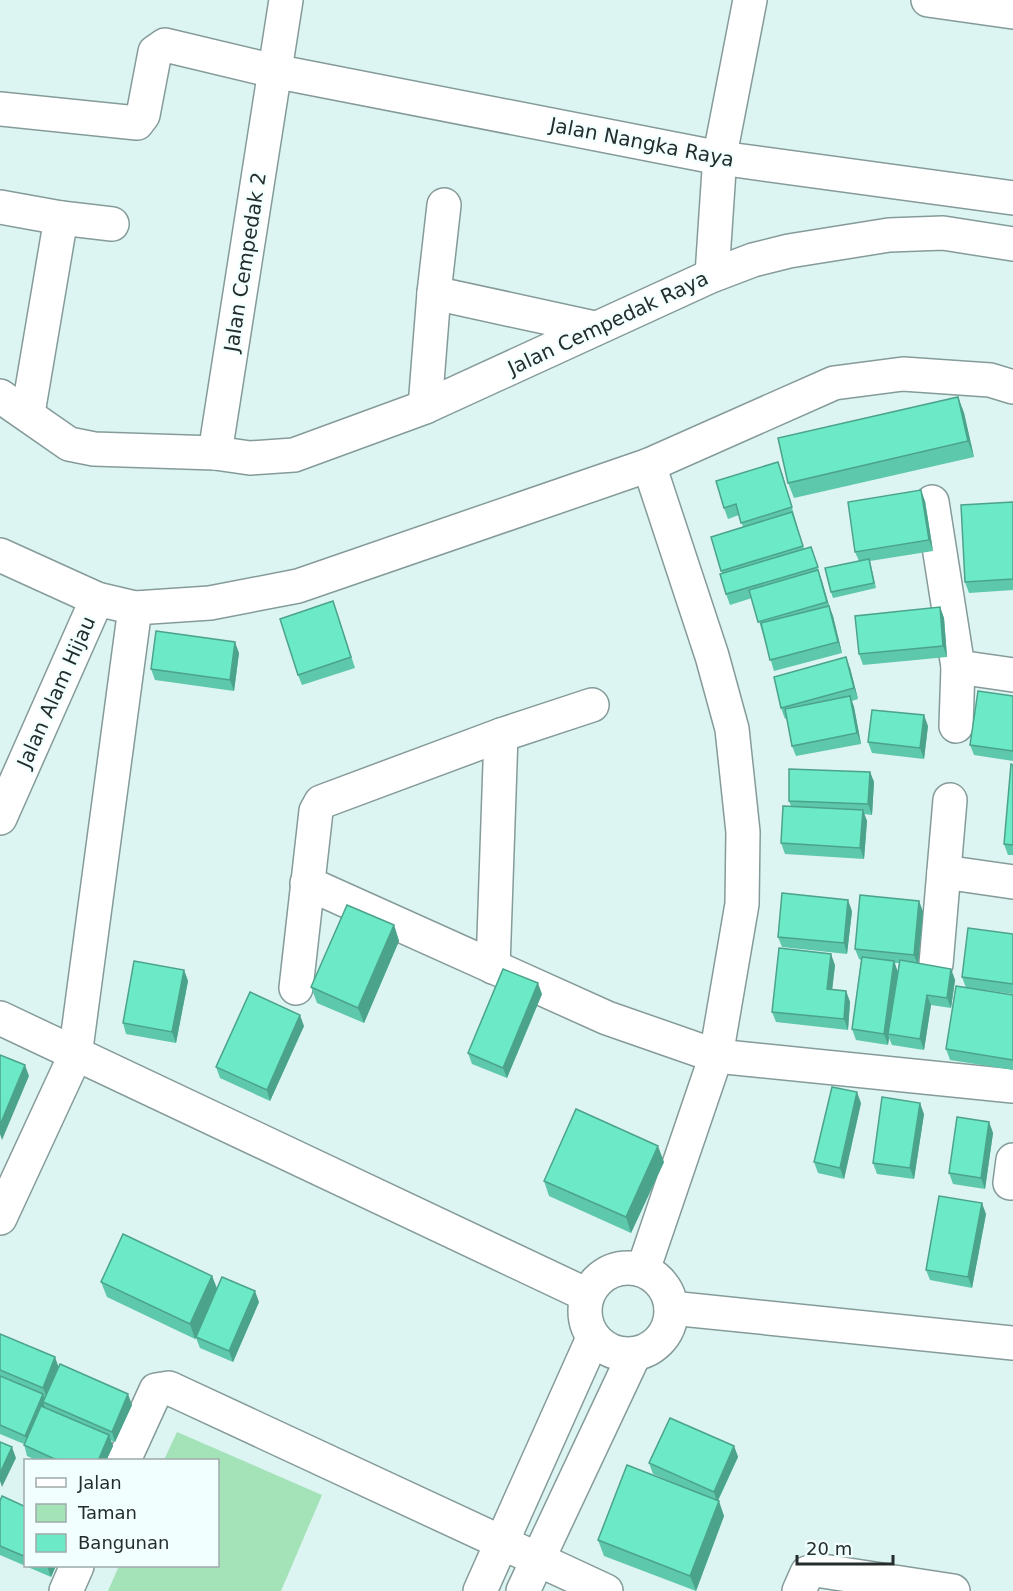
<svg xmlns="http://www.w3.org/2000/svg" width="1013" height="1591" viewBox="0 0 1013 1591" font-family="'DejaVu Sans',sans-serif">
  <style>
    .green { fill: #a4e2b8 }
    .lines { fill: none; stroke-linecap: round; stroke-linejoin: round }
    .minor-casing { stroke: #859b9a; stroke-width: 36 }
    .minor { stroke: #fff; stroke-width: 33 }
    .wall { fill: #5dc8ab; fill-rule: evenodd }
    .shaded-wall { fill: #4ca38b }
    .building { fill: #6ce9c7; stroke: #4ca38b; stroke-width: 1.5 }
    .labels { text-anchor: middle; stroke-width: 4.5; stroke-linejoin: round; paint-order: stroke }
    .street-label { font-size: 20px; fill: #242d2c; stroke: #f1fffe }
  </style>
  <rect width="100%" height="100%" fill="#dcf4f2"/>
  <!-- green -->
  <path class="green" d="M177,1432L322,1495L281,1591H108L119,1566H218V1460H164Z"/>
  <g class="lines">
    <defs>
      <g id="minor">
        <path d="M928,0L1013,12"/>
        <path d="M0,109L137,123L143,115L155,52L165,45L274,71L720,158L1013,198"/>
        <path d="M0,207L61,218L112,224"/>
        <path d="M712,275L720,155L750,0"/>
        <path d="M434,293L595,328"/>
        <path d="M0,396L69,444L94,449L215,453L250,458L294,455L425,407L711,276L753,260L789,251L889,235L943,233L1013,244"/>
        <path d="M425,407L434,293L444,205"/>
        <path d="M28,413L61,218"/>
        <path d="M215,453L286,0"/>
        <path d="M932,502L958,667L956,726"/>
        <path d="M0,555L97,599L135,608L210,603L298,586L649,465L834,383L903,374L990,380L1013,387"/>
        <path d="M958,667L1013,675"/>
        <path d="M0,818L97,599"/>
        <path d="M944,872L1013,882"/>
        <path d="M307,883L607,1018L716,1056L1013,1086"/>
        <path d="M936,964L950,800"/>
        <path d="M493,967L501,735"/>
        <path d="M296,988L316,811L321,802L501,735L592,705"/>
        <path d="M0,1018L587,1295"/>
        <path d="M1010,1183L1013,1160"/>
        <path d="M0,1218L75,1056L135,608"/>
        <circle cx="628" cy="1311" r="43"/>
        <path d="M643,1270L716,1056L742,904L743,832L732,729L712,656L649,465"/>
        <path d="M671,1308L1013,1343"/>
        <path d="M124,1460L156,1390L169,1388L606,1591"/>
        <path d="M66,1591L77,1566"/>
        <path d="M480,1591L593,1338"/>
        <path d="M523,1591L634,1355"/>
        <path d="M799,1591L807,1573L816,1570L953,1591"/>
      </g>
    </defs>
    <!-- minor casing -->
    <use href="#minor" class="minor-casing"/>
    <!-- minor -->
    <use href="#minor" class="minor"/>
  </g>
  <!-- wall -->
  <g class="wall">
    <path d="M958,397L964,413L974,457L794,498L788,483Z"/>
    <path d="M782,473L804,549L815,558L829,606L833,616L842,653L774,671L752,598L730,605L726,594L722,573L711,537L743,527L739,515L728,519L724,508Z"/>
    <path d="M925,501L933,551L870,561L876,588L833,598L831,592L859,561L855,552Z"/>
    <path d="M1013,502V590L969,593L965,582Z"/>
    <path d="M940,607L944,618L947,657L863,665L859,654Z"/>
    <path d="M337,612L355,668L302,685L298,675Z"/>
    <path d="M239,653L234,691L155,680L151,669Z"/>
    <path d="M850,668L858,699L852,701L854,707L861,744L796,756L792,746L787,718L785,719L781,708Z"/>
    <path d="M1013,696V761L974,755L970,745Z"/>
    <path d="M928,726L924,759L872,753L868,742Z"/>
    <path d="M1013,765V855H1008L1004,844Z"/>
    <path d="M870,772L874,782L872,815L864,814L867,821L864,859L785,854L781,843L791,806L789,801Z"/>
    <path d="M919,901L923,912L918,963L951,969L955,980L951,1008L931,1005L924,1050L892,1045L889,1038L888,1045L856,1040L852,1029L861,960L859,959L855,949ZM895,963H899L897,976Z"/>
    <path d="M852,911L847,954L782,947L778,937Z"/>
    <path d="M394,925L399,941L364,1023L317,1003L311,987Z"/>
    <path d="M1013,934V994L977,989L1013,995V1070L950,1060L946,1049L966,988L962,977Z"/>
    <path d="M835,965L832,989L846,991L850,1002L848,1030L776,1022L772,1012Z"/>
    <path d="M184,970L188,981L176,1043L126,1034L123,1023Z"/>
    <path d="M542,994L507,1078L472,1064L468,1053Z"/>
    <path d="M304,1026L270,1101L220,1078L216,1067Z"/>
    <path d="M861,1103L844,1179L818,1173L814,1162Z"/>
    <path d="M924,1114L914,1179L877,1174L873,1163Z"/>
    <path d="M989,1122L993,1133L985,1189L953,1184L949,1173Z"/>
    <path d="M664,1162L631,1233L549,1196L544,1181Z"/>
    <path d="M986,1214L972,1288L930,1280L926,1270Z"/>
    <path d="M212,1276L217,1289L259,1302L233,1362L200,1348L196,1338L195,1339L107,1297L101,1282Z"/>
    <path d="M0,1334L59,1367L132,1405L115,1442L110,1440L113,1446L106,1461H38L27,1456L24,1444L0,1434Z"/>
    <path d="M734,1446L738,1457L718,1501L724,1516L696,1591L604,1556L598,1540L681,1486L653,1474L649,1463Z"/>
    <path d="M0,1501L26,1507V1566H56L51,1577L0,1555Z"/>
  </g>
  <!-- shaded-wall -->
  <g class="shaded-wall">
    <path d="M958,397L964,413L974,457L968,441Z"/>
    <path d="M921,490L925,501L933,551L929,540Z"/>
    <path d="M818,570L822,581L831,612L827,602Z"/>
    <path d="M829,606L833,616L842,653L838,642Z"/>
    <path d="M940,607L944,618L947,657L943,646Z"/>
    <path d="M235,642L239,653L234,691L230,680Z"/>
    <path d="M846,657L850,668L858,699L854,688Z"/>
    <path d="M850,696L854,707L861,744L857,733Z"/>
    <path d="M924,715L928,726L924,759L920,748Z"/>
    <path d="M870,772L874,782L872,815L868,804Z"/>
    <path d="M863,810L867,821L864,859L860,848Z"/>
    <path d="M848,900L852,911L847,954L844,943Z"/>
    <path d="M919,901L923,912L918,965L914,955Z"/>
    <path d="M394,925L399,941L364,1023L358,1008Z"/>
    <path d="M831,954L835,965L831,1000L827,989Z"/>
    <path d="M894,961L898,972L888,1034L889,1038L888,1045L884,1034Z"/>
    <path d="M951,969L955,980L951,1008L947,998Z"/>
    <path d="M184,970L188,981L176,1043L172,1032Z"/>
    <path d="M538,983L542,994L507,1078L503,1068Z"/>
    <path d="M846,991L850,1002L848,1030L844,1019Z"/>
    <path d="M927,995L931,1005L924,1050L920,1039Z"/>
    <path d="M300,1015L304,1026L270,1101L267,1090Z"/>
    <path d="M25,1065L29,1076L2,1140L0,1134V1125Z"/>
    <path d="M857,1092L861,1103L844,1179L840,1168Z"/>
    <path d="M920,1103L924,1114L914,1179L910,1168Z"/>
    <path d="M989,1122L993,1133L985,1189L981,1178Z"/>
    <path d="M658,1146L664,1162L631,1233L626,1217Z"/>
    <path d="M982,1203L986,1214L972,1288L968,1277Z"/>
    <path d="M212,1276L218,1291L195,1339L190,1324Z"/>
    <path d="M255,1291L259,1302L233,1362L229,1351Z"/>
    <path d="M55,1357L59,1368L47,1398L43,1388Z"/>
    <path d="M43,1394L46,1403L43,1402L45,1408L29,1446L25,1436Z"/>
    <path d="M128,1394L132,1405L115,1442L112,1432Z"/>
    <path d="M109,1435L113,1446L106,1461H98Z"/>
    <path d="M734,1446L738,1457L717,1502L714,1492Z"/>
    <path d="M12,1447L16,1458L2,1487L0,1481V1473Z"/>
    <path d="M719,1501L724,1516L696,1591L690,1576Z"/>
    <path d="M47,1566H56L51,1577Z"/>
  </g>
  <!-- building -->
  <g class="building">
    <path d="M958,397L968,441L788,483L778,438Z"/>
    <path d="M778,462L792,507L741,523L736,504L724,508L716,481Z"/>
    <path d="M921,490L929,540L855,552L848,502Z"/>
    <path d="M1013,502V579L965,582L961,505Z"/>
    <path d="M792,512L803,546L721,571L711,537Z"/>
    <path d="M811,547L818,567L726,594L720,574Z"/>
    <path d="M869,559L874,583L831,592L825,568Z"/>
    <path d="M818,570L827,602L758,622L749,590Z"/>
    <path d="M333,601L351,657L298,675L280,619Z"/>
    <path d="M829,606L838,642L770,660L761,623Z"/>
    <path d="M940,607L943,646L859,654L855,616Z"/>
    <path d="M156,631L235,642L230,680L151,669Z"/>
    <path d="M846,657L854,688L781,708L774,677Z"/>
    <path d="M978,691L1013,696V751L970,745Z"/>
    <path d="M850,696L857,733L792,746L785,709Z"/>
    <path d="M872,710L924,715L920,748L868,742Z"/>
    <path d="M1011,764L1013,765V845L1004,844Z"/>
    <path d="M789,769L870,772L868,804L789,801Z"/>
    <path d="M783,806L863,810L860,848L781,843Z"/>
    <path d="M782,893L848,900L844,943L778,937Z"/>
    <path d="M860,895L919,901L914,955L855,949Z"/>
    <path d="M347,905L394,925L358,1008L311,987Z"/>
    <path d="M968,928L1013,934V984L962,977Z"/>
    <path d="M779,948L831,954L827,989L846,991L844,1019L772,1012Z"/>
    <path d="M862,957L894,961L884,1034L852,1029Z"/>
    <path d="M900,960L951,969L947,998L927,995L920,1039L888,1034Z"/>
    <path d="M134,961L184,970L172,1032L123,1023Z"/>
    <path d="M503,969L538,983L503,1068L468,1053Z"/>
    <path d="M956,986L1013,995V1060L946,1049Z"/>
    <path d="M250,992L300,1015L267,1090L216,1067Z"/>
    <path d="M0,1055L25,1065L0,1125Z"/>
    <path d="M832,1087L857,1092L840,1168L814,1162Z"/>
    <path d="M882,1097L920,1103L910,1168L873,1163Z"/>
    <path d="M576,1109L658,1146L626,1217L544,1181Z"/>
    <path d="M957,1117L989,1122L981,1178L949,1173Z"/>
    <path d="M939,1196L982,1203L968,1277L926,1270Z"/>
    <path d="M123,1234L212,1276L190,1324L101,1282Z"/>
    <path d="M222,1277L255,1291L229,1351L196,1337Z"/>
    <path d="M0,1334L55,1357L43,1388L0,1370Z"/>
    <path d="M60,1364L128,1394L112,1432L43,1402Z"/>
    <path d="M0,1376L43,1394L25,1436L0,1425Z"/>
    <path d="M41,1406L109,1435L98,1461H59L24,1445Z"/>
    <path d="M670,1418L734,1446L714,1492L649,1463Z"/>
    <path d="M0,1442L12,1447L0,1473Z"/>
    <path d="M627,1465L719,1501L690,1576L598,1540Z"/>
    <path d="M2,1496L26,1507V1557L0,1546V1501Z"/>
  </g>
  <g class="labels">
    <!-- street labels -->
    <g class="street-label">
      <text transform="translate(642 142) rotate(11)" y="7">Jalan Nangka Raya</text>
      <text transform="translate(245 262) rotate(-81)" y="7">Jalan Cempedak 2</text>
      <text transform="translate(608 323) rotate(-25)" y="7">Jalan Cempedak Raya</text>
      <text transform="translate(56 692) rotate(-66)" y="7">Jalan Alam Hijau</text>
    </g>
  </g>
  <!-- legend -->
  <rect x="24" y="1459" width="195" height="108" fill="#f1fffe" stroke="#9fabaa" stroke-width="1.5"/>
  <rect x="36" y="1478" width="30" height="9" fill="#ffffff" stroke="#9fabaa" stroke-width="1.5"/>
  <text x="78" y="1489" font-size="18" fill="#242d2c">Jalan</text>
  <rect x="36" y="1504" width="30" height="18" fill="#a4e2b8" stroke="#9fabaa" stroke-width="1.5"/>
  <text x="78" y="1519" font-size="18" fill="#242d2c">Taman</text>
  <rect x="36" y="1534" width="30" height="18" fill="#6ce9c7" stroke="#9fabaa" stroke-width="1.5"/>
  <text x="78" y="1549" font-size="18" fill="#242d2c">Bangunan</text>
  <!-- scale -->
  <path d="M797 1555v9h96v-9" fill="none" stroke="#242d2c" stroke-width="3"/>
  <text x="806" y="1555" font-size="18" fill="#242d2c" stroke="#f1fffe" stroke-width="4.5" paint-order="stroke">20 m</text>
</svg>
